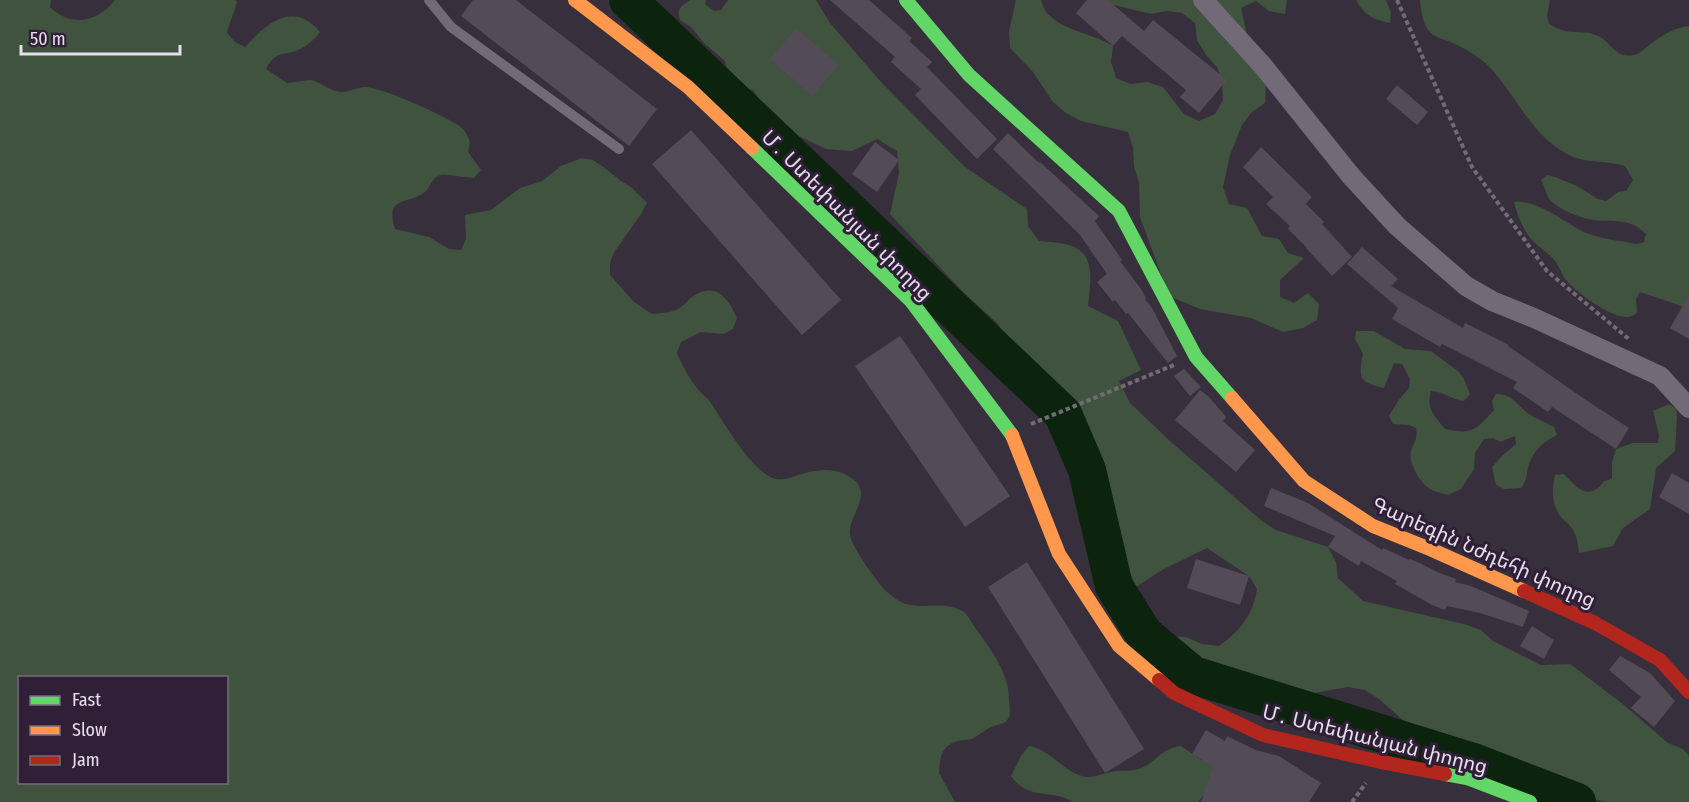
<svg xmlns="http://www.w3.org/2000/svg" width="1689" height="802" viewBox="0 0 1689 802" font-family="'Fira Sans Condensed','Noto Sans Armenian',sans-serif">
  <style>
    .green { fill: #3f533f; fill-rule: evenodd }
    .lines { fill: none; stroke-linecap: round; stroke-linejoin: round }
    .river { stroke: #0c240d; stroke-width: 38 }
    .building { fill: #534b56 }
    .path { stroke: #726b76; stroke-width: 4; stroke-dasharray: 4.5 3; stroke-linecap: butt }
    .lane { stroke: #726a77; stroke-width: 10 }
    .street { stroke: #726a77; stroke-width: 20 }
    .fast { stroke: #63d668; stroke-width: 14 }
    .slow { stroke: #ff974d; stroke-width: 14 }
    .jam { stroke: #b3261e; stroke-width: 14 }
    .labels { text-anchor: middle; stroke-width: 6; stroke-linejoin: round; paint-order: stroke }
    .street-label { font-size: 20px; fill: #e7deee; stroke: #2f1f37 }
  </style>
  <rect width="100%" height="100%" fill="#382f3c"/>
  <!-- green -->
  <g class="green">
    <path d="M0,0H51L50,7C71,28 98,22 115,0H234L237,1C235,12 229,22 227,33L235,42L245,47C267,23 293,0 320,32C314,40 307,46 298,50C282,57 277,49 266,69L287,83C294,83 303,80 310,80C320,81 329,91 340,92C348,93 357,87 366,87C383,88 441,114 456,124C464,128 467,134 470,142L468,152L481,170L474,178C468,178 444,174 441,175C431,177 431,187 425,192C409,205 384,195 395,229L429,237L449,249L461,250L466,239L465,215L491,210L520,188L542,181L561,166L582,158L593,160L602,166L621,181L631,187L647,203L641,214L613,254L610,264V275L634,302L652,314C659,313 669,313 676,310C683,307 688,299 695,295C717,282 729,300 737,318L733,329L723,334L701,332L681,342L677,353C684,370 695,389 709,400C723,421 752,473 776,479C784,480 791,478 798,475C817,469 837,466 854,480C873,495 847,518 850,535C852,545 862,559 867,567C881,586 893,605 919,606C932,606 944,604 955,608C956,608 963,611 964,612C968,615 971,622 974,626C989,647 1009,672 1009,699C1009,704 1011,713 1009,717C1006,724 1000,724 994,726C986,728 982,734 975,737C971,740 966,740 962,740C942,744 940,755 939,773L955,802H0ZM20,678H226V782H20Z"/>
    <path d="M691,0H706L705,4L714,11L721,10L728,0H816L830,23L881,82L965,167L1027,209L1028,226L1039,241C1049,242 1062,242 1072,246C1097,255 1090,286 1088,306L1118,321L1141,370L1119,381L1130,403L1170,441L1262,521L1276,530L1328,547L1336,562L1338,578L1363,601L1464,624L1481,630L1493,641L1541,665L1570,664L1624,705L1668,743L1683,749L1689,756V802H1607L1570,794L1558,781L1435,735H1420L1379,699L1365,690L1348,687L1297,696L1266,697L1218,686L1170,670L1168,636L1186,637L1202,644L1219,646C1241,630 1253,615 1257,589L1249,576L1207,548L1162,570L1136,587L1104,511L1076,454L1063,413L997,323L962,291L890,214L899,173L897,151L877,139L852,151L826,149L790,132L768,113L753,90L742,88L729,79L725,61L705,44L691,27L680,20C676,8 682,5 691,0Z"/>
    <path d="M1016,0H1041C1043,5 1044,10 1047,13C1064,32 1093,33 1113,46L1111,62L1116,78L1131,84L1147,82L1163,87L1184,114L1199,121L1215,114L1223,100L1222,83L1217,67L1206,55L1197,40L1195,23L1182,13L1167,11L1151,14L1102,2L1084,0H1287L1285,14L1269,11L1256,1L1241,8L1248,40L1266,86L1265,103L1252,112L1242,125L1230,155L1223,187L1229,204L1247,208L1262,236L1279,239L1288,253L1304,258L1280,280V297L1294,303L1308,293L1319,304L1317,320L1303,328L1283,332L1251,318L1200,309L1169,296L1140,217L1139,183L1134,166L1133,148L1128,132L1081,121L1066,113L1053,102L1033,72L1010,48L1009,31Z"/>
    <path d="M1356,0H1386L1391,13L1390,23C1373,19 1365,16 1356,0Z"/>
    <path d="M1420,0H1550L1547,16L1549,24C1553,26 1557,29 1562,30C1573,34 1587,30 1598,36C1612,42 1615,61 1637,54C1642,52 1644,49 1648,46C1659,37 1675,27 1689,26V310L1676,304L1640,292L1636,299L1637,313C1635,314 1631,317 1629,317C1612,319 1577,293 1566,280C1561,274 1560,267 1555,261C1549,253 1541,249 1534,242C1523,231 1518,217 1514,202C1538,199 1565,223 1586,233C1602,239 1620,241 1637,244L1644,242L1646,234C1628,216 1614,223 1593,220C1581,218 1560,210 1551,201C1546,196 1545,186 1541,180L1547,175L1555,177L1577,186L1598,199L1606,201L1618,192L1626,191L1633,180L1625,166C1606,160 1585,164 1567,154C1533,136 1518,100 1494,72C1485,61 1470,51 1457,45C1448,40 1436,39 1429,31C1422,23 1421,9 1420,0Z"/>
    <path d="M1356,331H1374L1405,349L1431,351L1459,372L1464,379L1470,394L1464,401C1452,400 1443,391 1431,391C1426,409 1434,415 1445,429C1472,435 1476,430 1494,410L1492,401L1496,394C1515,394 1518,408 1532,416C1539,420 1547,423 1554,427L1557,435C1543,442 1535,449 1529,464C1526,473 1528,480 1521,488L1504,489L1496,485L1492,467L1503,455L1516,444L1515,436L1500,442L1493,438L1484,439L1475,453L1474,469L1461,489L1448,495C1442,493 1435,492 1430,489C1420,483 1408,463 1411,451C1414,441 1418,440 1416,428L1409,425L1393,424L1389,416L1398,401L1409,388L1410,379L1402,364L1394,363L1384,388C1359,382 1358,379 1363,354L1355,339Z"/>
    <path d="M1669,404L1676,409L1677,417L1675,451L1656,468L1650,509L1623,528L1613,546L1579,553C1578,545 1577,536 1573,530C1570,524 1564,521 1560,516C1551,502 1552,490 1555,475L1564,474C1577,488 1589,502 1604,481L1612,479V462L1616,449L1633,443H1658L1659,435L1653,411Z"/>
    <path d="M1029,746C1051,749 1063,773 1086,777C1094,778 1109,771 1118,771C1126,770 1133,772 1141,768C1158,761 1160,749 1181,746L1200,759L1233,767L1213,791L1203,796L1198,802H1073C1052,788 1028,801 1011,776L1021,756Z"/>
  </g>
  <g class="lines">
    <!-- river -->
    <path class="river" d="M628,0L1063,414L1087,470L1114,586L1144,634L1193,675L1476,763L1577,802"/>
  </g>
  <!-- building -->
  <g class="building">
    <path d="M473,0H516L657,109L629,146L461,16Z"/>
    <path d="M830,0H869L912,38L909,41L932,62L927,67L997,139L977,159L915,95L921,89L891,62L895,57Z"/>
    <path d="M1087,0H1108L1144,31L1153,20L1227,80L1199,113L1180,97L1186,90L1122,36L1113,46L1076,13Z"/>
    <path d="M796,28L839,65L812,96L770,59Z"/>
    <path d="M1397,85L1428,112L1417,125L1386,99Z"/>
    <path d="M691,130L841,300L802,335L652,164Z"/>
    <path d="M1008,133L1039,163L1040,162L1099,216L1095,221L1122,260L1120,261L1141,289L1146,298L1145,299L1152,308L1177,356L1168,363L1128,313L1126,314L1115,300L1113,302L1097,282L1107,274L1080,235L993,149Z"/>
    <path d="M875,142L899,160L877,192L852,174Z"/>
    <path d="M1261,147L1312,197L1306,204L1324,222L1322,224L1352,257L1332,276L1306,248H1307L1288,229L1290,226L1266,204L1273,197L1243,167Z"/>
    <path d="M1362,247L1398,279L1391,286L1463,328L1465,323L1509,345L1508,346L1586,400L1629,428L1616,449L1552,407L1548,412L1513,388L1517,382L1442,344L1440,347L1392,319L1398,308L1347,264Z"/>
    <path d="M1689,295V339L1670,328Z"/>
    <path d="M900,336L1010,496L965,527L855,366Z"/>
    <path d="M1184,369L1201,387L1190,396L1174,376Z"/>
    <path d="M1200,390L1209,397L1226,417L1223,421L1255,450L1236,472L1175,420Z"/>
    <path d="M1672,473L1689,483V514L1659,497Z"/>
    <path d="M1271,488L1308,503L1382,550L1383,548L1409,560L1410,559L1420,563L1437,572L1456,579L1455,582L1471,586L1529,611L1523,627L1480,613L1447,606L1445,610L1432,605L1395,584L1397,581L1361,561L1359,566L1328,547L1335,536L1264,506Z"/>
    <path d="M1196,559L1249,576L1240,605L1187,588Z"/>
    <path d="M1027,562L1144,749L1105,773L988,587Z"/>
    <path d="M1532,626L1554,640L1544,659L1520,646Z"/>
    <path d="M1620,656L1650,673L1675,701L1654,727L1631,708L1641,697L1609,670Z"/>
    <path d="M1206,730L1225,741L1227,736L1256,750L1279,756L1321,783L1309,802H1201L1213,766L1192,754Z"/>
  </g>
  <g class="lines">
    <!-- path -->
    <g class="path">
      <path d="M1397,0L1472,167L1547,271L1630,340"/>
      <path d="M1031,424L1174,365"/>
      <path d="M1352,802L1366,783"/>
    </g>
    <!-- lane -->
    <path class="lane" d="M429,0L451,27L619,149"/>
    <!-- street -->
    <path class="street" d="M1203,0L1263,66L1351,176L1397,226L1466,286L1492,301L1534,318L1660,376L1689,408"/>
    <!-- fast -->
    <g class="fast">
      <path d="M906,0L969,75L1119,211L1196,357L1232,398"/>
      <path d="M752,148L911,301L1012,435"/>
      <path d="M1445,774L1467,778L1530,802"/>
    </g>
    <!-- slow -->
    <g class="slow">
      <path d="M575,0L688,87L752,148"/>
      <path d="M1232,398L1304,481L1373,526L1430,549L1524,591"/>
      <path d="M1012,435L1059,554L1119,646L1159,680"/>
    </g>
    <!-- jam -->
    <g class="jam">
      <path d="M1524,591L1595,623L1660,660L1689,692"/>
      <path d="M1159,680L1174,693L1263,735L1381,762L1445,774"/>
    </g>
  </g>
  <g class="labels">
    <!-- street labels -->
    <g class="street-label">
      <text transform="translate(847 215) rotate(45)" y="7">Մ․ Ստեփանյան փողոց</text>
      <text transform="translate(1484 552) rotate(24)" y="7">Գարեգին Նժդեհի փողոց</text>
      <text transform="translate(1375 739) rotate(14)" y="7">Մ․ Ստեփանյան փողոց</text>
    </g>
  </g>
  <!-- legend -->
  <rect x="18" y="676" width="210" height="108" fill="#2f1f37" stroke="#796b80" stroke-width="1.5"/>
  <rect x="30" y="696" width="30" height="9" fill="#63d668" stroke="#796b80" stroke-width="1.5"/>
  <text x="72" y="706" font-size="18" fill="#e7deee">Fast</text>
  <rect x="30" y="726" width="30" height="9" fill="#ff974d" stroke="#796b80" stroke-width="1.5"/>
  <text x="72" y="736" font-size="18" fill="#e7deee">Slow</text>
  <rect x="30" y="756" width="30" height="9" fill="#b3261e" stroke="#796b80" stroke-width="1.5"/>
  <text x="72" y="766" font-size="18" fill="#e7deee">Jam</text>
  <!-- scale -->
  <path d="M21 45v9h159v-9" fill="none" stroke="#e7deee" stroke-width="3"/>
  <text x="30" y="45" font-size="18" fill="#e7deee" stroke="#2f1f37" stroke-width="4.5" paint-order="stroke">50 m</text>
</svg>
